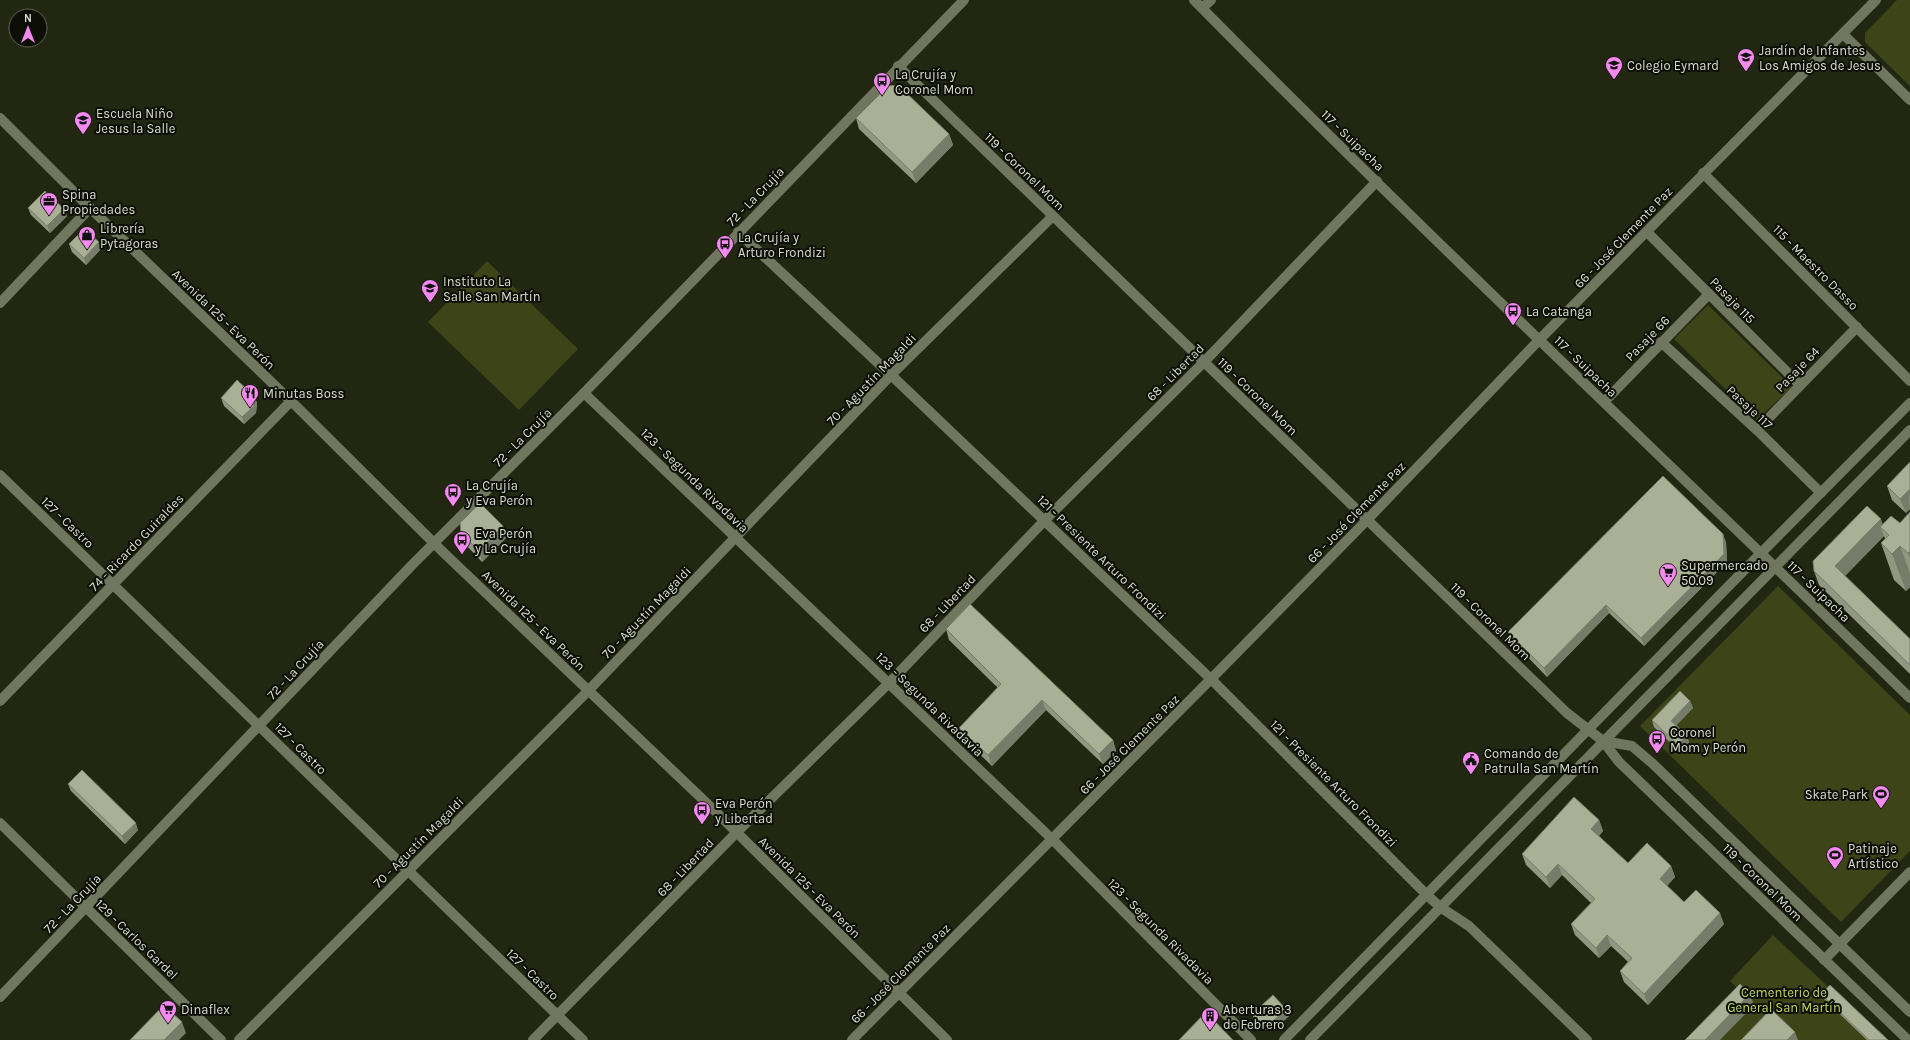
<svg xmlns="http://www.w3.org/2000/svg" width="1910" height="1040" viewBox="0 0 1910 1040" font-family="Karla,sans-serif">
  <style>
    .green { fill: #3c4418 }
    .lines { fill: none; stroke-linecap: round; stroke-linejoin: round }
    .street { stroke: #71775e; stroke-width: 10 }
    .secondary { stroke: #71775e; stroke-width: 10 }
    .wall { fill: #929781 }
    .shaded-wall { fill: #777b69 }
    .building { fill: #aab096; stroke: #777b69 }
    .labels { text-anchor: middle; stroke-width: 4; stroke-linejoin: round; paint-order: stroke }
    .poi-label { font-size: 13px; fill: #d9ddcf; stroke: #0d0f06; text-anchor: start }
    .street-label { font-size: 13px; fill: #d9ddcf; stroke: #0d0f06 }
    .park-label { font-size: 13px; fill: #c1d668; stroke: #0d0f06 }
  </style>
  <rect width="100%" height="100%" fill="#222711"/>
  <!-- green -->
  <g class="green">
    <path d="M1897,0H1910V86L1865,42V33Z"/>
    <path d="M487,261L578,349L519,410L428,322Z"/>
    <path d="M1708,305L1792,387L1757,420L1674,339Z"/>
    <path d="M1778,586L1910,715V851L1841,922L1640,726Z"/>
    <path d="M1773,935L1885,1040H1699L1743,994L1730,981Z"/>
  </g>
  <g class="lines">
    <!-- street -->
    <g class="street">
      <path d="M1194,0C1428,238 1672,465 1910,698"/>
      <path d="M1202,8L1211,0"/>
      <path d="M1843,34L1910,100"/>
      <path d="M898,66L1567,713L1603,741"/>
      <path d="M1703,173L1910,381"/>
      <path d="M738,232L891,375L1211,679L1427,895L1440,907L1469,926L1587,1040"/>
      <path d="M1647,232L1800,385"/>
      <path d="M0,303L90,208"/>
      <path d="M1661,342L1757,430L1821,493"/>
      <path d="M584,393L1052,839L1251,1040"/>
      <path d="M1604,402L1709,294"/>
      <path d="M1757,430L1857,327"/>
      <path d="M0,475L583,1040"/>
      <path d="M0,701L291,401"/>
      <path d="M0,823L221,1040"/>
      <path d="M1824,960L1910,872"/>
      <path d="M0,997L412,565L584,393L964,0"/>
      <path d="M239,1040L588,691L891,375L1053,216"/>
      <path d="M533,1040L736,833L890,682L1045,520L1205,361L1377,181"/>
      <path d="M852,1040L1211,679L1367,520L1540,339L1876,0"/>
    </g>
    <!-- secondary -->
    <g class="secondary">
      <path d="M0,118L90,208L291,401L444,553L716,812L947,1040"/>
      <path d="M1603,741L1619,762L1908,1040"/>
      <path d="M1603,741L1632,746L1652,763L1910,1012"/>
      <path d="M1284,1040L1761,553L1910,403"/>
      <path d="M1310,1040L1910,430"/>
    </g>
  </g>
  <!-- wall -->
  <g class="wall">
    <path d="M856,118L949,134L953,145L916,183L859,129Z"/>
    <path d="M28,208L64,209L67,216L50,233L31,215Z"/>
    <path d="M99,242L101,249L86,265L72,252L69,244Z"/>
    <path d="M254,396L257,403L256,413L244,424L224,406L221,398Z"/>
    <path d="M1910,462V509L1906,513L1892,500L1887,486Z"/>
    <path d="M1910,512V587L1906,591L1894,580L1881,543L1885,539L1884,536L1845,576L1910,639V674L1819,585L1814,571L1883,525L1900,523Z"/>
    <path d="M503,526L507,537L482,562L465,544L461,533Z"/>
    <path d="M1726,542L1727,562L1644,646L1609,613L1547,677L1511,640L1508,632Z"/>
    <path d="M946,629L1113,740L1116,751L1103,764L1046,710L992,766L963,738L959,728L998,688L949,640Z"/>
    <path d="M1690,701L1693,708L1676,725L1687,735L1689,743L1680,752L1654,727L1652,720Z"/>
    <path d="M68,784L138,830L125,844L71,791Z"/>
    <path d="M1599,820L1603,831L1599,836L1628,863L1671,866L1675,877L1667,886L1684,902L1724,924L1648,1005L1624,982L1620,971L1628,962L1623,957L1611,946L1599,958L1575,935L1571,924L1591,903L1562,875L1550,888L1526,865L1522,854Z"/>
    <path d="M1821,994L1888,1040H1867L1823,998Z"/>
    <path d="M1286,1009L1289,1016L1274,1030H1263L1255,1021L1252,1014Z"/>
  </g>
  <!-- shaded-wall -->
  <g class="shaded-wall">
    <path d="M949,134L953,145L916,183L912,172Z"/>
    <path d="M64,209L67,216L50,233L47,226Z"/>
    <path d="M99,242L101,249L86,265L84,258Z"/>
    <path d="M254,396L257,403L256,413L244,424L242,417Z"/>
    <path d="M1910,489V497L1909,496L1910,509L1906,513L1900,499Z"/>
    <path d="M1881,519L1885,531L1880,527L1884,536L1840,581L1835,566Z"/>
    <path d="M503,526L507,537L482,562L479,551Z"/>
    <path d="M1723,534L1726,542L1727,562L1644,646L1641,638Z"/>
    <path d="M1900,546L1910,573V587L1906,591L1892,554Z"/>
    <path d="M1910,551V558L1908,553Z"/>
    <path d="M1606,605L1609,613L1547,677L1544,668Z"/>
    <path d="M1042,700L1046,710L992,766L988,755Z"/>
    <path d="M1690,701L1693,708L1674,728L1671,721Z"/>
    <path d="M1687,735L1689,743L1680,752L1678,745Z"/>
    <path d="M1113,740L1116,751L1103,764L1099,754Z"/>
    <path d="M1599,820L1603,831L1595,839L1591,829Z"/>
    <path d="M136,823L138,830L125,844L122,836Z"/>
    <path d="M1558,864L1562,875L1550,888L1546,877Z"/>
    <path d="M1671,866L1675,877L1664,889L1660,879Z"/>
    <path d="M1720,913L1724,924L1648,1005L1644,994Z"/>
    <path d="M1607,935L1611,946L1599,958L1596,948Z"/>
    <path d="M1750,994L1754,1005L1720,1040H1705Z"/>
    <path d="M1286,1009L1289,1016L1274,1030L1272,1022Z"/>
    <path d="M182,1022L186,1033L179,1040H164Z"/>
    <path d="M1795,1032L1798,1040H1787Z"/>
  </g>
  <!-- building -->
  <g class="building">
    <path d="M898,85L949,134L912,172L856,118L888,86Z"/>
    <path d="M45,191L64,209L47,226L28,208Z"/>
    <path d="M84,229L99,242L84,258L69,244Z"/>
    <path d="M237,380L254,396V406L242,417L221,398Z"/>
    <path d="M1910,462V489L1900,499L1887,486Z"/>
    <path d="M1663,476L1723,534L1724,554L1641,638L1606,605L1544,668L1508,632Z"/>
    <path d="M480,503L503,526L479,551L461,533L460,523Z"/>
    <path d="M1867,506L1881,519L1835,566L1910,639V665L1814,571L1813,561Z"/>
    <path d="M1910,512V551L1908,553L1900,546L1892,554L1881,543L1889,535L1880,527L1891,516L1900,523Z"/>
    <path d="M970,604L1113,740L1099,754L1042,700L988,755L959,728L1001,684L946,629Z"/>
    <path d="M1680,691L1690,701L1671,721L1687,735L1678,745L1652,720Z"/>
    <path d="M82,770L136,823L122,836L68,784Z"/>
    <path d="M1574,797L1599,820L1591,829L1628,863L1647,843L1671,866L1660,879L1684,902L1696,890L1720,913L1644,994L1620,971L1632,958L1620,947L1607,935L1596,948L1571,924L1595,899L1558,864L1546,877L1522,854Z"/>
    <path d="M1740,984L1750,994L1705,1040H1685Z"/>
    <path d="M1830,985L1888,1040H1869L1821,994Z"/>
    <path d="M1273,995L1286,1009L1272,1022L1260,1023L1252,1014Z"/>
    <path d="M164,1005L182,1022L164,1040H130Z"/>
    <path d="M1771,1009L1795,1032L1787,1040H1741Z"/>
    <path d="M1206,1012L1233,1040H1179Z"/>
  </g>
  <!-- icons -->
  <defs>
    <symbol id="school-pin" viewBox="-11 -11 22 30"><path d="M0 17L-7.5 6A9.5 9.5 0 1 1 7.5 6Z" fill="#f489f0" stroke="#0d0f06"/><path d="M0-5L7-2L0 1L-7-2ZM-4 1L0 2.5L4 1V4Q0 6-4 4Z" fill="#111"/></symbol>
    <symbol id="bus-pin" viewBox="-11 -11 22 30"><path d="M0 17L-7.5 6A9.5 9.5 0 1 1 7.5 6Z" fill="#f489f0" stroke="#0d0f06"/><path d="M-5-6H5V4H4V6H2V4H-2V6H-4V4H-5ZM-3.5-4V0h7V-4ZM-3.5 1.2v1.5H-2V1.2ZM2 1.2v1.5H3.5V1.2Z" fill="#111"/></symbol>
    <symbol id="office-pin" viewBox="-11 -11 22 30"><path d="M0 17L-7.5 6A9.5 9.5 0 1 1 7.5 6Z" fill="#f489f0" stroke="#0d0f06"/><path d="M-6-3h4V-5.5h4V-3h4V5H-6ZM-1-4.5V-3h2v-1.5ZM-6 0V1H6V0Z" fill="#111"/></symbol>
    <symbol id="shop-pin" viewBox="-11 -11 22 30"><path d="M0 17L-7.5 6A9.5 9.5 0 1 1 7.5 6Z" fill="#f489f0" stroke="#0d0f06"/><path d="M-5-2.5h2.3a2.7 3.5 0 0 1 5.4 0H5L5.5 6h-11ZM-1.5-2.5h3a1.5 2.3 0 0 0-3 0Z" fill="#111"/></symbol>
    <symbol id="restaurant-pin" viewBox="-11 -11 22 30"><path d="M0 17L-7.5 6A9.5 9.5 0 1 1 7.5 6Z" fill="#f489f0" stroke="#0d0f06"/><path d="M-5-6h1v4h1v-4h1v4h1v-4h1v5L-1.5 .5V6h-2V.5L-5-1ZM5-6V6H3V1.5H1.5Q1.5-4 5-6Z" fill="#111"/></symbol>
    <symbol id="supermarket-pin" viewBox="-11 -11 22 30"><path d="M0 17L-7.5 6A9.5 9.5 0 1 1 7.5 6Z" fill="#f489f0" stroke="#0d0f06"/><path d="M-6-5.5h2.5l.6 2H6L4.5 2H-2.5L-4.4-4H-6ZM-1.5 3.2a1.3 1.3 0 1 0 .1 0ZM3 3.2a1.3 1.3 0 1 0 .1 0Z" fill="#111"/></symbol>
    <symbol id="civic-pin" viewBox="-11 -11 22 30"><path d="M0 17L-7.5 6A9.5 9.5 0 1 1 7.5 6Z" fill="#f489f0" stroke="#0d0f06"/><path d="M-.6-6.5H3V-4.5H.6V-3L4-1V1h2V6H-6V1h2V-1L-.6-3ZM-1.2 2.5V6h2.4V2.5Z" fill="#111"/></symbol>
    <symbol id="stadium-pin" viewBox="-11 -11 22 30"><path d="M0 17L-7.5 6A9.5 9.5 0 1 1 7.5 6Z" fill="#f489f0" stroke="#0d0f06"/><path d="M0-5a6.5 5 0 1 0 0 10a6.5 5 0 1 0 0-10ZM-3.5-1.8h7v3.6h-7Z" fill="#111"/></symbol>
    <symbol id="building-pin" viewBox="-11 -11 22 30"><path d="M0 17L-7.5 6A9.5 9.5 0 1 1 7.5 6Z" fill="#f489f0" stroke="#0d0f06"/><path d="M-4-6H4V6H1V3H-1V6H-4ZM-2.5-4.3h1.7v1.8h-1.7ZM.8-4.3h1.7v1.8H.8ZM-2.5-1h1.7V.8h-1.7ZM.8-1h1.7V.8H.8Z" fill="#111"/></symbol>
  </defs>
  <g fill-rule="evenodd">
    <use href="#school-pin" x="1736" y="47" width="20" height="27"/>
    <use href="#school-pin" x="1604" y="55" width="20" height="27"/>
    <use href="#bus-pin" x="872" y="71" width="20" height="27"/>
    <use href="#school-pin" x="73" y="110" width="20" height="27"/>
    <use href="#office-pin" x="39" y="191" width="20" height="27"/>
    <use href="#shop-pin" x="77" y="225" width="20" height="27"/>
    <use href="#bus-pin" x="715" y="234" width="20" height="27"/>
    <use href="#school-pin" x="420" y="278" width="20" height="27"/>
    <use href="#bus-pin" x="1503" y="301" width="20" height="27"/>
    <use href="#restaurant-pin" x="240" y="383" width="20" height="27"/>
    <use href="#bus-pin" x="443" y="482" width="20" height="27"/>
    <use href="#bus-pin" x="452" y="530" width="20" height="27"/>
    <use href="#supermarket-pin" x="1658" y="562" width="20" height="27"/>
    <use href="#bus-pin" x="1647" y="729" width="20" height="27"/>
    <use href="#civic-pin" x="1461" y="750" width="20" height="27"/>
    <use href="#stadium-pin" x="1871" y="784" width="20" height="27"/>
    <use href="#bus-pin" x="692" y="800" width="20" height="27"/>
    <use href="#stadium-pin" x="1825" y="845" width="20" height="27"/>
    <use href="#supermarket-pin" x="158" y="999" width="20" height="27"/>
    <use href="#building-pin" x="1200" y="1006" width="20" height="27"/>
  </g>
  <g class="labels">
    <!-- poi labels -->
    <g class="poi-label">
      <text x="1759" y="55">Jardín de Infantes<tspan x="1759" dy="15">Los Amigos de Jesus</tspan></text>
      <text x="1627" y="70">Colegio Eymard</text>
      <text x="895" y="79">La Crujía y<tspan x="895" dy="15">Coronel Mom</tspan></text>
      <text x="96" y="118">Escuela Niño<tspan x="96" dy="15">Jesus la Salle</tspan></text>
      <text x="62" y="199">Spina<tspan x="62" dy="15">Propiedades</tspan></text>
      <text x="100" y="233">Librería<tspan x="100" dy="15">Pytagoras</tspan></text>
      <text x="738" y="242">La Crujía y<tspan x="738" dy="15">Arturo Frondizi</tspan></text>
      <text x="443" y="286">Instituto La<tspan x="443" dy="15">Salle San Martín</tspan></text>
      <text x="1526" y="316">La Catanga</text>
      <text x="263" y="398">Minutas Boss</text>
      <text x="466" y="490">La Crujía<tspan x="466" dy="15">y Eva Perón</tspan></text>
      <text x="475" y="538">Eva Perón<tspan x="475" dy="15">y La Crujía</tspan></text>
      <text x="1681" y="570">Supermercado<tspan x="1681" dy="15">50.09</tspan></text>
      <text x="1670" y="737">Coronel<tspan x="1670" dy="15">Mom y Perón</tspan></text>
      <text x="1484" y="758">Comando de<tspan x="1484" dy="15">Patrulla San Martín</tspan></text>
      <text x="1868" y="799" text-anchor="end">Skate Park</text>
      <text x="715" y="808">Eva Perón<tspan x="715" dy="15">y Libertad</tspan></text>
      <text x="1848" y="853">Patinaje<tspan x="1848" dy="15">Artístico</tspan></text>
      <text x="181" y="1014">Dinaflex</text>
      <text x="1223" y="1014">Aberturas 3<tspan x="1223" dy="15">de Febrero</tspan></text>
    </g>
    <!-- street labels -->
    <g class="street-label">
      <text transform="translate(1353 140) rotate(44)" y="5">117 - Suipacha</text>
      <text transform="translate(1025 171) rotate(44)" y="5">119 - Coronel Mom</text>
      <text transform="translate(755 196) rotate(-46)" y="5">72 - La Crujía</text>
      <text transform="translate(1623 237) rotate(-46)" y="5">66 - José Clemente Paz</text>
      <text transform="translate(1816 267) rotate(45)" y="5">115 - Maestro Dasso</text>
      <text transform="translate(1733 300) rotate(46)" y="5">Pasaje 115</text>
      <text transform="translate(224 319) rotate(44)" y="5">Avenida 125 - Eva Perón</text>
      <text transform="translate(1647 338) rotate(-46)" y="5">Pasaje 66</text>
      <text transform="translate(1586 366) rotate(44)" y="5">117 - Suipacha</text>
      <text transform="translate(1797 369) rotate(-46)" y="5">Pasaje 64</text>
      <text transform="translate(1175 372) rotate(-45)" y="5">68 - Libertad</text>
      <text transform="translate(871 379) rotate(-46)" y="5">70 - Agustín Magaldi</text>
      <text transform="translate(1258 396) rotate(44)" y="5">119 - Coronel Mom</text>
      <text transform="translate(1750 407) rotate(43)" y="5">Pasaje 117</text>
      <text transform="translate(522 437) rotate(-45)" y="5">72 - La Crujía</text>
      <text transform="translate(695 480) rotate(44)" y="5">123 - Segunda Rivadavia</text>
      <text transform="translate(1356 512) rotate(-46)" y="5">66 - José Clemente Paz</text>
      <text transform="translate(68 522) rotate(44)" y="5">127 - Castro</text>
      <text transform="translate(136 542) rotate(-46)" y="5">74 - Ricardo Guiraldes</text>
      <text transform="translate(1102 557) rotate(44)" y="5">121 - Presiente Arturo Frondizi</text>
      <text transform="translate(1819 591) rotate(44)" y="5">117 - Suipacha</text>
      <text transform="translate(947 603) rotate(-46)" y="5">68 - Libertad</text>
      <text transform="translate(646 612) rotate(-46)" y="5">70 - Agustín Magaldi</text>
      <text transform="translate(534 620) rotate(44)" y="5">Avenida 125 - Eva Perón</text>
      <text transform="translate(1491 621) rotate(44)" y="5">119 - Coronel Mom</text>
      <text transform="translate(295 669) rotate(-47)" y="5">72 - La Crujía</text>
      <text transform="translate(930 704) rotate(44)" y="5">123 - Segunda Rivadavia</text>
      <text transform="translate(1129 744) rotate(-45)" y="5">66 - José Clemente Paz</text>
      <text transform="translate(301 748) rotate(45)" y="5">127 - Castro</text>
      <text transform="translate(1334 783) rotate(45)" y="5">121 - Presiente Arturo Frondizi</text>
      <text transform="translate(418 842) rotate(-45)" y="5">70 - Agustín Magaldi</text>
      <text transform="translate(685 867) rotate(-46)" y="5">68 - Libertad</text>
      <text transform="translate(1763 882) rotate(44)" y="5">119 - Coronel Mom</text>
      <text transform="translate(810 887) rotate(45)" y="5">Avenida 125 - Eva Perón</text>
      <text transform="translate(72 903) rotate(-46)" y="5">72 - La Crujía</text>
      <text transform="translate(1161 931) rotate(45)" y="5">123 - Segunda Rivadavia</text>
      <text transform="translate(137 939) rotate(44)" y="5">129 - Carlos Gardel</text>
      <text transform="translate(900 973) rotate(-45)" y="5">66 - José Clemente Paz</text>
      <text transform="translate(533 974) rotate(44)" y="5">127 - Castro</text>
    </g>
    <!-- park labels -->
    <g class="park-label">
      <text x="1784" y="997">Cementerio de<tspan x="1784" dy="15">General San Martín</tspan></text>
    </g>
  </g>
  <!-- north arrow -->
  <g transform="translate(28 28)"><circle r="19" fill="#0d0f06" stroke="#5f6156"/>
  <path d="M0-3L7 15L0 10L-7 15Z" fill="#f489f0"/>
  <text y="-6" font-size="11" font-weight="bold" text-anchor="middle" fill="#d9ddcf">N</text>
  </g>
</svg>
